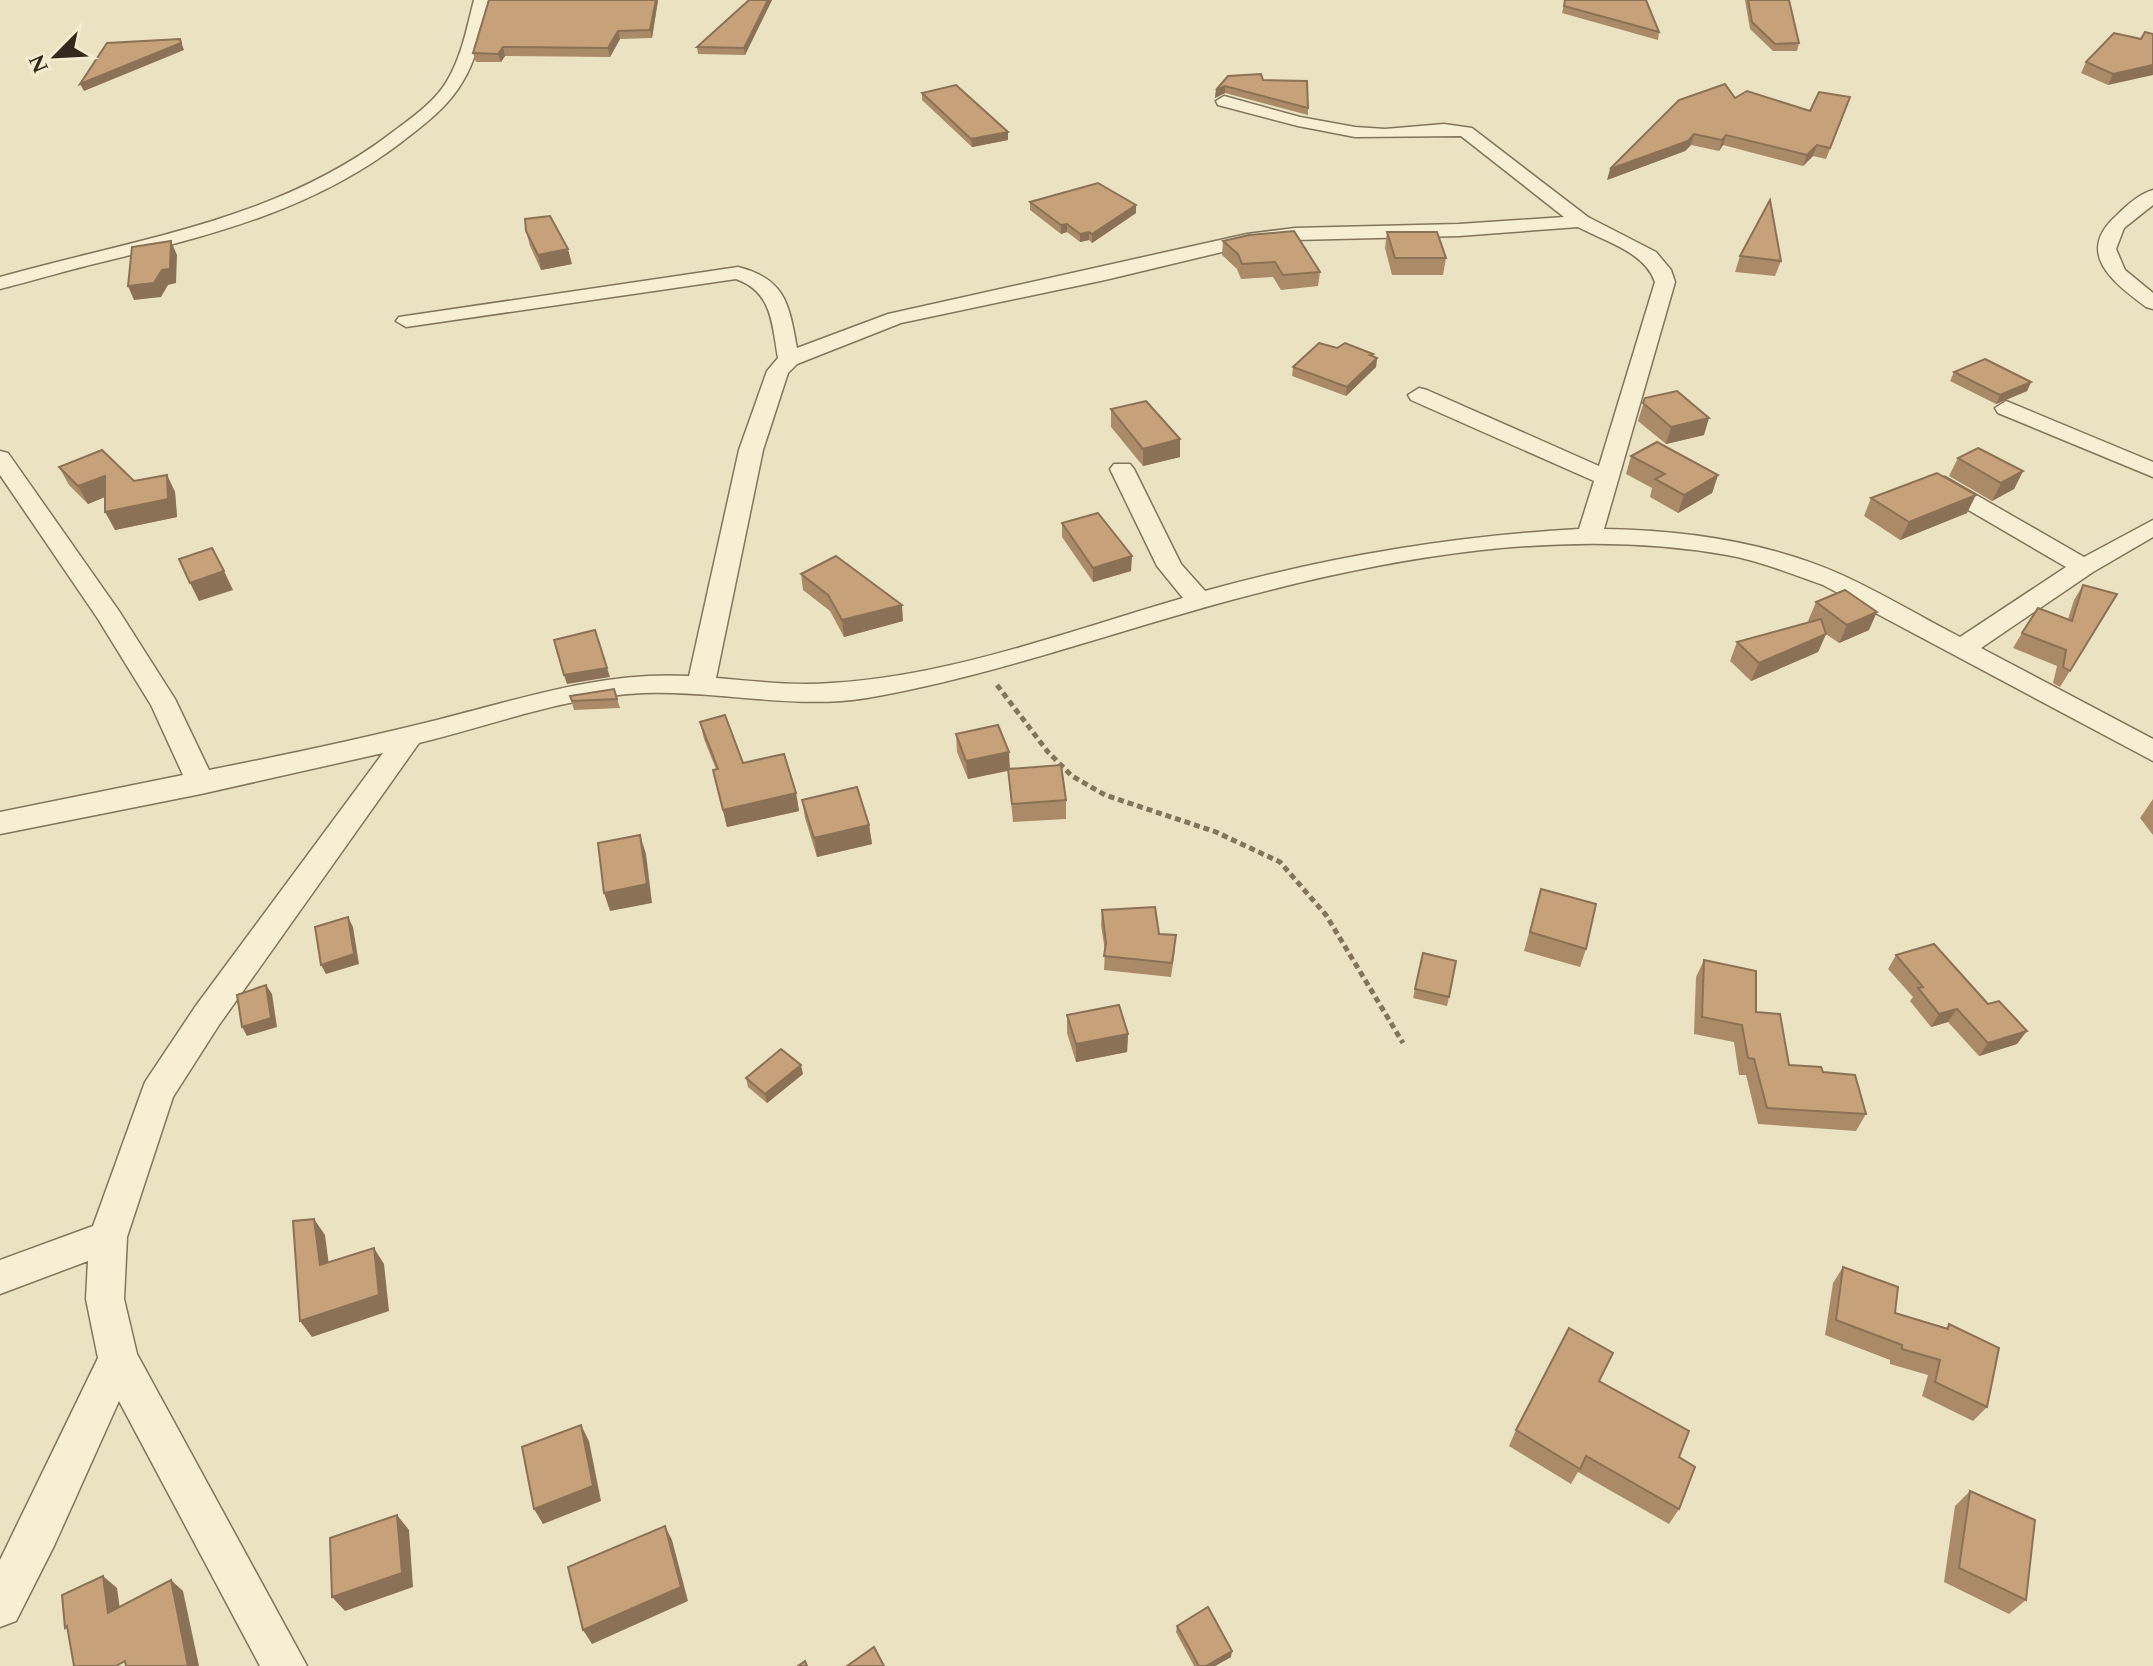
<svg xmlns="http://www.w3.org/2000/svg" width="2153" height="1666" viewBox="0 0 2153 1666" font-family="Spectral,serif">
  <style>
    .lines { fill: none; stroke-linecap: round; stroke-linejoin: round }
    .street-casing { stroke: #83745a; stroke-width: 3 }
    .path { stroke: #83745a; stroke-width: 5; stroke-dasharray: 6 4; stroke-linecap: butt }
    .street { fill: #f6efd3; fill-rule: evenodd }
    .wall { fill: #ab8a68 }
    .shaded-wall { fill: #8b7155 }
    .building { fill: #c7a179; stroke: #8b7155; stroke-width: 2 }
  </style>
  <rect width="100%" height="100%" fill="#ebe2c1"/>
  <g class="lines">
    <defs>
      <g id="street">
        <path d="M474,0H488C482,27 478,57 463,81C449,106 425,124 403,141C315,209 213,235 106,261C71,269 36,280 0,289V277C135,239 276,221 390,134C410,119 434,103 447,81C462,56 467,27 474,0Z"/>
        <path d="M1224,96L1300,117L1355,127L1385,129L1444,124L1472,128L1588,217L1656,252L1671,270L1675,282L1604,529C1684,530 1768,542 1842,575C1882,593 1921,617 1960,637L2066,567L1929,487L1925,482L1929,477H1945L2084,557L2153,520V537L2093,572L1981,648L2153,739V761L1823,585C1792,574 1760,561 1727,555C1566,526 1392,557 1235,599C1112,632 993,676 867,698C793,710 718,690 644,693C568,696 492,725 419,743L219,1025L173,1097L127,1237L124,1299L137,1354L307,1666H260L119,1401L54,1546L16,1621L0,1627V1560L98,1358L86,1299L88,1261L0,1294V1260L93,1226L145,1082L195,1007L383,753L201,794L0,834V812L183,775L151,705L98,619L0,475V451L8,453L119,611L175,699L209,770C285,755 361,739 437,720C520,699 602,671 689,676L739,450L767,371L778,358C772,325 773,292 736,279L406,327L396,321L399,317L738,267C786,279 789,305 797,348L888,314L1247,234L1295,228L1459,224L1564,217L1461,136L1355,137L1298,126L1218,105L1216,101ZM1578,227C1604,241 1645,252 1655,282L1599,466L1427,390L1419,388L1408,395L1411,400L1594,481L1579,529C1453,536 1327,557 1205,591L1181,564L1134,469L1130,464H1114L1110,469L1157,566L1183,598C1069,631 951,676 832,683C793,686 754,681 716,678L763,450L788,373L797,364L901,323L1105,280L1247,246L1295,240L1459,236Z"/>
        <path d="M2153,190V205L2124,228L2116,249L2125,270L2153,293V309L2146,307C2113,282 2074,253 2117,215C2127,205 2139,194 2153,190Z"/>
        <path d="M2006,401L2153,462V477L1998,413L1995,408Z"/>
      </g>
    </defs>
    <!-- street casing -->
    <use href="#street" class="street-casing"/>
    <!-- path -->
    <path class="path" d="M997,685L1048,752L1072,776L1105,795L1216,832L1280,862L1326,915L1403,1043"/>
    <!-- street -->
    <use href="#street" class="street"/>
  </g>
  <!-- wall -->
  <g class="wall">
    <path d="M489,0H658L652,38L620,39L610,57L505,56L501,62H476L473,53Z"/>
    <path d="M749,0H772L745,55L698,54L697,47Z"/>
    <path d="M1565,0L1659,32L1658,40L1562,13Z"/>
    <path d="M1745,0H1789L1799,43L1797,51H1773L1750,29Z"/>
    <path d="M2141,39L2108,85L2081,73L2086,62Z"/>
    <path d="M1228,76L1263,80L1308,108V115L1225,93L1215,98L1216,90Z"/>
    <path d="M922,93L1008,132V140L972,147L922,100Z"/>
    <path d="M1735,98L1810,111L1846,108L1826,159L1813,156L1803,166L1723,145L1719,151L1691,145L1685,151L1607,180Z"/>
    <path d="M1030,202L1136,213L1092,243L1089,240L1080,242L1067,232L1061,234L1030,210Z"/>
    <path d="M526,231L572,264L541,270L530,246Z"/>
    <path d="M1387,232L1446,258L1443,275H1392L1385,248Z"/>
    <path d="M1223,241L1320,272L1318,286L1281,290L1273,277L1241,279L1237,269L1222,255Z"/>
    <path d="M1740,256L1781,261L1775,276L1735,272Z"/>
    <path d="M1372,356L1377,358L1376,367L1346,396L1292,376L1293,367Z"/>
    <path d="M1954,372L2031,382L2027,391L1996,404L1950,381Z"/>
    <path d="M1645,398L1704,435L1666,444L1638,421Z"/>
    <path d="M1111,409L1180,457L1143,466L1111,427Z"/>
    <path d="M1631,456L1718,475L1712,493L1678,513L1650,497L1652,488L1626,474Z"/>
    <path d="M1958,458L2023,471L2014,489L1992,501L1949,476Z"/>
    <path d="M59,467L134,481L167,475L175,492L177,517L115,530L105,497L88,504L69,485Z"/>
    <path d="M1871,498L1967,513L1900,540L1864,516Z"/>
    <path d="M1062,523L1131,571L1093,582L1062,537Z"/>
    <path d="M801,574L903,621L844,637L830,611L803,590Z"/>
    <path d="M2083,585L2117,594L2060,687L2053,683L2057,666L2013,648L2022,633L2068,619L2074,600Z"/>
    <path d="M1816,602L1869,630L1839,643L1826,634L1818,652L1751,681L1730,661L1737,642L1810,622L1808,621Z"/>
    <path d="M614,689L620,708L574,710L570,696Z"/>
    <path d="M700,722L743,763L796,793L799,811L727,827L713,770L716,769L704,739Z"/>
    <path d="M956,734L1010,769L1066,800V819L1013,822L1008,771L968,779L957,752Z"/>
    <path d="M2153,799V835L2140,818Z"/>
    <path d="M802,800L869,825L872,844L817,857L805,818Z"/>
    <path d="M1541,889L1586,949L1580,967L1524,951Z"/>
    <path d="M1102,910L1159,934L1175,950L1171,977L1104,970L1105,951L1101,925Z"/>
    <path d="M1423,953L1449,997L1447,1006L1413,998Z"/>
    <path d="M1896,955L2017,1044L1979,1056L1948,1022L1931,1027L1910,1001L1913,997L1888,969Z"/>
    <path d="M1704,960L1756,1012L1789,1065L1823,1072L1866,1114L1856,1131L1758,1124L1746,1075H1739L1734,1042L1694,1034L1696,977Z"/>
    <path d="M1067,1015L1128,1034L1127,1052L1076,1062L1067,1033Z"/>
    <path d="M803,1074L767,1103L748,1087L746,1078Z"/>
    <path d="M1843,1267L1895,1313L1946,1328L1949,1324L1987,1407L1973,1421L1922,1396L1928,1375L1890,1364V1360L1825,1335L1833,1283Z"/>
    <path d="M1599,1381L1679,1457V1509L1669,1524L1578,1472L1571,1484L1509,1446L1516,1430Z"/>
    <path d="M1970,1491L2026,1600L2009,1614L1944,1582L1955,1506Z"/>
    <path d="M1177,1626L1231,1657L1215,1666H1194L1176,1632Z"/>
  </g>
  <!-- shaded-wall -->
  <g class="shaded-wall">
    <path d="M656,0H658L652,38L650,30Z"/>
    <path d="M768,0H772L745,55L744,48Z"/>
    <path d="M618,31L620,39L610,57L608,48Z"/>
    <path d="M180,39L184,50L84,91L80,84Z"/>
    <path d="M503,47L505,56L501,62L498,54Z"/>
    <path d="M2153,65V75L2108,85L2113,74Z"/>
    <path d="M1225,86V93L1215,98L1216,90Z"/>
    <path d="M1008,132V140L972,147L971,139Z"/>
    <path d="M1694,134L1691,145L1685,151L1607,180L1610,169Z"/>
    <path d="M1726,135L1723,145L1719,151L1722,140Z"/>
    <path d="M1817,145L1813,156L1803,166L1807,155Z"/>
    <path d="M1136,205V213L1092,243V234Z"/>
    <path d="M1067,224V232L1061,234V225Z"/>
    <path d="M1089,232V240L1080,242V234Z"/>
    <path d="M171,241L177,255L176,283L168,285L161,297L134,300L128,286Z"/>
    <path d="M568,249L572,264L541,270L538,255Z"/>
    <path d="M1377,358L1376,367L1346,396L1347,387Z"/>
    <path d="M2031,382L2027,391L1996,404L2000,395Z"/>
    <path d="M1709,418L1704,435L1666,444L1671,427Z"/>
    <path d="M1180,439V457L1143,466V449Z"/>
    <path d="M2023,471L2014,489L1992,501L2001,483Z"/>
    <path d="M167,475L175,492L177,517L115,530L105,512Z"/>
    <path d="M1718,475L1712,493L1678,513L1684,495Z"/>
    <path d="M105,476L114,493L88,504L78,486Z"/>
    <path d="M1976,495L1967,513L1900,540L1909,522Z"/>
    <path d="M1132,556L1131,571L1093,582V568Z"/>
    <path d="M224,571L233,590L199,601L190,583Z"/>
    <path d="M902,605L903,621L844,637L842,620Z"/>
    <path d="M1877,612L1869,630L1839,643L1847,625Z"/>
    <path d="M1826,634L1818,652L1751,681L1759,663Z"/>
    <path d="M607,668L610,677L567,684L564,675Z"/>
    <path d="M1009,752L1010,770L968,779L966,761Z"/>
    <path d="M796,793L799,811L727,827L723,810Z"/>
    <path d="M869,825L872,844L817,857L814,838Z"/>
    <path d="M640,835L646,854L652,903L610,911L604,893Z"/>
    <path d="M348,917L353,927L359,964L326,974L321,965Z"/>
    <path d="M266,985L272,994L277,1027L247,1036L242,1027Z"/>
    <path d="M1957,1009L1948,1022L1931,1027L1939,1014Z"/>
    <path d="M2027,1031L2017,1044L1979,1056L1988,1043Z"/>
    <path d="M1128,1034L1127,1052L1076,1062V1044Z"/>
    <path d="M801,1065L803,1074L767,1103L765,1094Z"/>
    <path d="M314,1219L325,1235L331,1281L320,1265Z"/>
    <path d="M374,1248L384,1264L389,1311L312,1337L300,1321Z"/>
    <path d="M581,1425L589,1441L601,1501L543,1524L534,1509Z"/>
    <path d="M397,1515L409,1530L413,1587L345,1611L332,1597Z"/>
    <path d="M665,1526L672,1540L688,1601L592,1644L583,1630Z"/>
    <path d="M103,1576L117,1588L122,1624L108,1613Z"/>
    <path d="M171,1580L183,1591L199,1666H188Z"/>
    <path d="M1232,1651L1231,1657L1215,1666H1206Z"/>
  </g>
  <!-- building -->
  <g class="building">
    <path d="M489,0H656L650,30L618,31L608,48L503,47L498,54L473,53Z"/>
    <path d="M749,0H768L744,48L697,47Z"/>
    <path d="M1565,0H1646L1659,32L1564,6Z"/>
    <path d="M1748,0H1789L1799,43L1775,44L1752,22Z"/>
    <path d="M2145,32L2153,34V65L2113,74L2086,62L2114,33L2141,39Z"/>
    <path d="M180,39L181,43L80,84L107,43Z"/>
    <path d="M1261,74L1263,80L1307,81L1308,108L1225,86L1216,90L1228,76Z"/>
    <path d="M1725,84L1735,98L1747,91L1810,111L1819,92L1850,97L1830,148L1817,145L1807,155L1726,135L1722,140L1694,134L1688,141L1610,169L1679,100Z"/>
    <path d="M956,85L1008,132L971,139L922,93Z"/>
    <path d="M1098,183L1136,205L1092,234L1089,232L1080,234L1067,224L1061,225L1030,202Z"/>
    <path d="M1770,200L1781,261L1740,256Z"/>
    <path d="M550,216L568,249L538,255L526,231L525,219Z"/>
    <path d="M1294,231L1320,272L1283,275L1275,262L1242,264L1238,254L1223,241L1249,235Z"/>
    <path d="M1387,232H1437L1446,258H1395Z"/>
    <path d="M171,241L170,269L162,270L154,283L128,286L132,247Z"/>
    <path d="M1319,343L1337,348L1345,343L1373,354L1370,355L1377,358L1347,387L1293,367Z"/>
    <path d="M1985,359L2031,382L2000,395L1954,372Z"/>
    <path d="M1677,391L1709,418L1671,427L1643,403L1645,398Z"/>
    <path d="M1146,401L1180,439L1143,449L1111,409Z"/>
    <path d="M1657,442L1718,475L1684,495L1655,479L1665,474L1631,456Z"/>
    <path d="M1978,448L2023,471L2001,483L1958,458Z"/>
    <path d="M102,450L134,481L167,475L168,499L105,512V476L78,486L59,467Z"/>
    <path d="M1937,473L1976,495L1909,522L1871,498Z"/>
    <path d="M1098,513L1132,556L1093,568L1062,523Z"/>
    <path d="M212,548L224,571L190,583L179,559Z"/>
    <path d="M836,556L902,605L842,620L828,595L801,574Z"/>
    <path d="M2083,585L2117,594L2070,671L2063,667L2066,650L2022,633L2038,608L2072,621Z"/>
    <path d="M1845,590L1877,612L1847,625L1816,602Z"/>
    <path d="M1821,619L1826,634L1759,663L1737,642Z"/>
    <path d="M595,630L607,668L564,675L554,640Z"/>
    <path d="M614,689L617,699L572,701L570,696Z"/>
    <path d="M725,715L743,763L784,754L796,793L723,810L713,770L718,769L700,722Z"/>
    <path d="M998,725L1009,752L966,761L956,734Z"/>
    <path d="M1061,765L1066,800L1012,804L1008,769Z"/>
    <path d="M857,787L869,825L814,838L802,800Z"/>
    <path d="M640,835L647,884L604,893L598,843Z"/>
    <path d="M1541,889L1596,904L1586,949L1530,932Z"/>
    <path d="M1155,907L1159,934L1176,935L1172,963L1104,956L1106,943L1102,910Z"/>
    <path d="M348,917L354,954L321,965L315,927Z"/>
    <path d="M1934,944L1988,1004L1999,1001L2027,1031L1988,1043L1957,1009L1939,1014L1918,988L1923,987L1896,955Z"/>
    <path d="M1423,953L1456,961L1449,997L1415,989Z"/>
    <path d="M1704,960L1756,971V1012L1780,1014L1789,1065L1821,1067L1823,1072L1855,1075L1866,1114L1767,1108L1754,1059L1748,1058L1742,1025L1702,1017Z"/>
    <path d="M266,985L271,1018L242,1027L237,995Z"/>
    <path d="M1119,1005L1128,1034L1076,1044L1067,1015Z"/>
    <path d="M781,1049L801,1065L765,1094L746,1078Z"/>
    <path d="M314,1219L320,1265L374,1248L379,1295L300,1321L293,1221Z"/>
    <path d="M1843,1267L1898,1287L1895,1313L1948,1329L1949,1324L1999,1348L1987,1407L1935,1382L1940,1360L1902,1349V1345L1836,1320Z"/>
    <path d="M1569,1328L1613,1353L1599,1381L1689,1431L1679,1457L1695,1467L1679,1509L1586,1456L1580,1469L1516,1430Z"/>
    <path d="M581,1425L593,1486L534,1509L522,1447Z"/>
    <path d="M1970,1491L2035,1520L2026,1600L1959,1568Z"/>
    <path d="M397,1515L402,1573L332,1597L330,1538Z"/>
    <path d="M665,1526L681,1587L583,1630L568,1567Z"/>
    <path d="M103,1576L108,1613L171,1580L188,1666H126L125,1661L116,1666H74L67,1626L65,1628L62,1595Z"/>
    <path d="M1208,1607L1232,1651L1206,1666H1199L1177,1626Z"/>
    <path d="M874,1647L884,1666H847Z"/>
    <path d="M805,1661L807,1666H798Z"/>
  </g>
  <!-- north arrow -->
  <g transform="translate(56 56) rotate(246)" stroke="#f3ecd0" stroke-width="6" paint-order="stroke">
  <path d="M0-6L14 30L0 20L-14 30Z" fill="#332a1d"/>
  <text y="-12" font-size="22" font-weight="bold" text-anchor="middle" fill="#332a1d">N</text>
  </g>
</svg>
